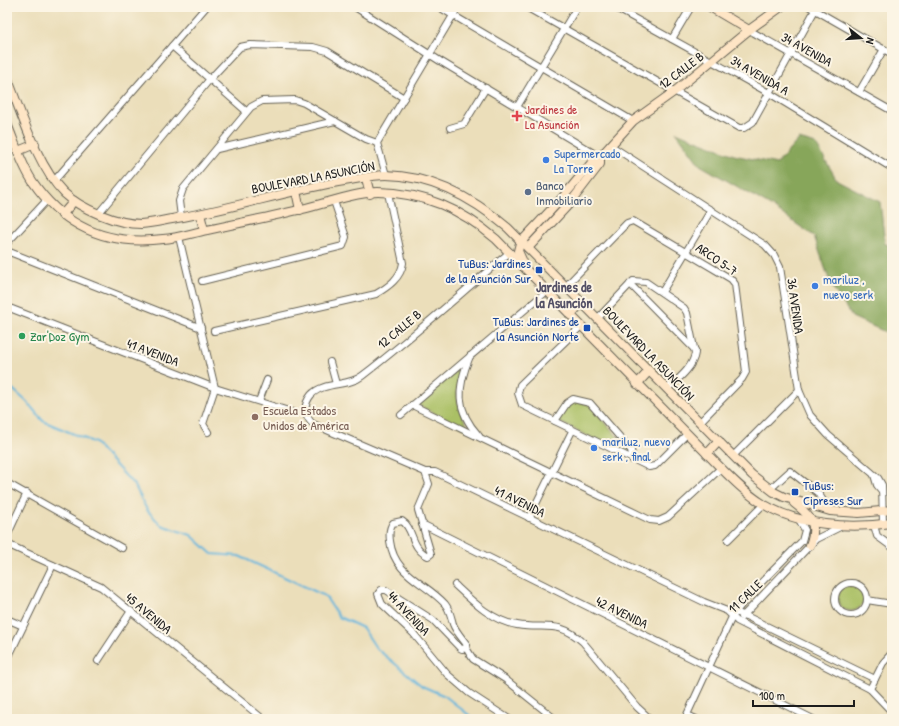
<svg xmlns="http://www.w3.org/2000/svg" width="899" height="726" viewBox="0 0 899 726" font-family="'Patrick Hand',sans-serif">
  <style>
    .green { fill: #aac065; stroke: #636e40 }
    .forest { fill: #87a65a; stroke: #52613b }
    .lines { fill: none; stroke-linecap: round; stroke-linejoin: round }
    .stream { stroke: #61b5dd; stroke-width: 2 }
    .street-casing { stroke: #646053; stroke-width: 8 }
    .secondary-casing { stroke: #646053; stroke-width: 10 }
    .street { stroke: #fff; stroke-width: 6 }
    .secondary { stroke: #fee5c5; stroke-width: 8 }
    .health-dot { fill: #e0444e; stroke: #fcf5e5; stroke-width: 1.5 }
    .shop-dot { fill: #3f7fe0; stroke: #fcf5e5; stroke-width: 1.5 }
    .service-dot { fill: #5c6f8a; stroke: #fcf5e5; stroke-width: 1.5 }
    .transit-dot { fill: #1a4fb4; stroke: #fcf5e5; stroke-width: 1.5 }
    .leisure-dot { fill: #2e9e5b; stroke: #fcf5e5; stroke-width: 1.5 }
    .education-dot { fill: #8d6e63; stroke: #fcf5e5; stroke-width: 1.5 }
    .labels { text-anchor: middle; stroke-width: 4; stroke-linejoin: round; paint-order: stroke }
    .street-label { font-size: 13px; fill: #1c1c1c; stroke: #fcf5e5 }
    .health-label { font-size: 13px; fill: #be3a42; stroke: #fcf5e5; text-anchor: start }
    .shop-label { font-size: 13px; fill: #366cbe; stroke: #fcf5e5; text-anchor: start }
    .service-label { font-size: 13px; fill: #4e5e75; stroke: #fcf5e5; text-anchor: start }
    .transit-label { font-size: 13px; fill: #164399; stroke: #fcf5e5; text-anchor: end }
    .leisure-label { font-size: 13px; fill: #27864d; stroke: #fcf5e5; text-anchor: start }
    .education-label { font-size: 13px; fill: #785e54; stroke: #fcf5e5; text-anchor: start }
    .neighbourhood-label { font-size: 14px; font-weight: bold; fill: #535066; stroke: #fcf5e5 }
  </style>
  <rect width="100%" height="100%" fill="#fcf5e5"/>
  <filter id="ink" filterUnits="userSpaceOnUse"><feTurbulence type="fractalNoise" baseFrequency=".025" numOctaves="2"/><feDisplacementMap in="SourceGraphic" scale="8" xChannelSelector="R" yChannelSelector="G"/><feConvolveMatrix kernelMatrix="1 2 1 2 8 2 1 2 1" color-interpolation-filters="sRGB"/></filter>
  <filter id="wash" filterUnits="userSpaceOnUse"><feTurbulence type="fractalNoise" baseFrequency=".012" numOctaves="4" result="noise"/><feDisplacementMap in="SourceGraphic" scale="16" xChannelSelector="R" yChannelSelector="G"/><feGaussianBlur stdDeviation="0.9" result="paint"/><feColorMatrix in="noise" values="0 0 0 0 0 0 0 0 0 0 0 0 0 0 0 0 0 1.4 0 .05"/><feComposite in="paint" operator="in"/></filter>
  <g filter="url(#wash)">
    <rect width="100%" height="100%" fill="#ebdeba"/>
    <!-- green -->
    <g class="green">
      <path d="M465,363C451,389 457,408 471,432L416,404Z"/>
      <path d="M574,401L589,404L630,451V456L557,421L563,410Z"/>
      <circle cx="851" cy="598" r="13"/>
    </g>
    <!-- forest -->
    <path class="forest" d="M676,132L734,155L777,164L799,139L816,144L837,180L880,202L885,244L892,246V335L852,317L831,285L814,236L769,205L700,165Z"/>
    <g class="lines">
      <!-- stream -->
      <path class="stream" d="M7,384L27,402L43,421L95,443L135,486L147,510L161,525L191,535L212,554L239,556L325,596L339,617L363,628L376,648L422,686L445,696L474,719"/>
    </g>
  </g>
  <g filter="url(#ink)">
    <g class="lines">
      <defs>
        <g id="street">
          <path d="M355,7L440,61L600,157"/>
          <path d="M439,7L633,121"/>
          <path d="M526,7L739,128H744L753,122L815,10"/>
          <path d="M614,7L769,93L892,168"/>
          <path d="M810,7L892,54"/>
          <path d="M749,30L892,111"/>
          <path d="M672,39L691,7"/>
          <path d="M172,46L246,111"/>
          <path d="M859,92L884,49"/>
          <path d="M517,107L577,7"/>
          <path d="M450,128L464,124L486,88"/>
          <path d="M610,145L765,245L774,255L780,267L799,390L810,415L828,435L878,478L882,485L883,524"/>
          <path d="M217,149L335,121"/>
          <path d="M386,175L377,143L458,7"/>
          <path d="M54,181L206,7"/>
          <path d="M98,214L210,79L240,47L250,45L313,47L327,51L404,98"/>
          <path d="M181,217L179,201L183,189L251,107L262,101L295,100L304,103L366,139L377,143"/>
          <path d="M179,237L215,388L203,424L208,432"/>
          <path d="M7,243L47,200"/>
          <path d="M7,251L201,328"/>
          <path d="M510,252C461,293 413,337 362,376C348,387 324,381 311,395C303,405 304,416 313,424L425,472H435L704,602L727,611L737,621L870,689L892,712"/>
          <path d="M202,281L343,246L346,237L334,201"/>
          <path d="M630,284L695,350"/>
          <path d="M566,286L627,223L633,221L731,279L735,284L746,372L742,379L700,422"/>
          <path d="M662,292L711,210"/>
          <path d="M7,307L215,388L292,412"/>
          <path d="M598,318L633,281L646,282L684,308L687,313L695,353C693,368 678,379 667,389"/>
          <path d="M581,326L520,385L518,393L522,405L649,467L655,466L687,434"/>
          <path d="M214,331L376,294C388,287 401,278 403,263L388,193"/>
          <path d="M470,356C457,387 455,410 479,436"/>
          <path d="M330,362L336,384"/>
          <path d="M259,401L267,380"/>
          <path d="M412,405L650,520L659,521L668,517L721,468"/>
          <path d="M401,415L547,291"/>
          <path d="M555,421L567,403L573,399L590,403L631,450L633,460"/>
          <path d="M733,456L799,390"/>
          <path d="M425,472L429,484L418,510L431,554L428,556C410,548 414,528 402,521L393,523C389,528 389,534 390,541C394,575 425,582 445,604C450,610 451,617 453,624C456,632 463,639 467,645L466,648L473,659L505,679L555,719"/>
          <path d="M874,475L877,485L882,491"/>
          <path d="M7,483L122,548"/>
          <path d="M770,489L790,471L818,493L830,511"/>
          <path d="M529,518L572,431"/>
          <path d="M422,524L813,719"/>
          <path d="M874,525L877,536L892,547"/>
          <path d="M7,536L27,493"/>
          <path d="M728,540L764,504"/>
          <path d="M7,544L101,587L263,719"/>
          <circle cx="851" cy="599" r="16"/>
          <path d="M455,585C472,601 492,621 517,625C546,630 557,619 583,642L637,707L650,719"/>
          <path d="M867,600L892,604"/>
          <path d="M734,612L744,615L875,679"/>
          <path d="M742,617L816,539L842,526"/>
          <path d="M7,619L23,626"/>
          <path d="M466,648L462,649L460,648L433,620L386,590H381L378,594L382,604L413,633L447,674L469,693L509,719"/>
          <path d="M7,660L53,565"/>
          <path d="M98,661L131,611"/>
          <path d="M870,689L883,663L892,653"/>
          <path d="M687,715L696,719"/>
          <path d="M685,719L732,617L748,596L802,541L805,530L798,518"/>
        </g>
        <g id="secondary">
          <path d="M710,7L749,30"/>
          <path d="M7,77C21,112 37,166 64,193C81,209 117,224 141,224C153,223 165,220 177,218C233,209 288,190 344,181C358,179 372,175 386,175C433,176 473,198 508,228L752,475L774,492L784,497L830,511L859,513L892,510"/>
          <path d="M7,124C15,143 21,164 33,182C64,227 108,246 163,239C178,238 192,233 207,230C239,223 271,217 302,209C325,204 355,192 378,192C425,193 461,209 496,239L721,468C734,481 747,494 763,504C800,526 850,529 892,523"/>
          <path d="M18,151L35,144"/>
          <path d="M366,178L370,194"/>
          <path d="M296,191L300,210"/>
          <path d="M200,214L204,230"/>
          <path d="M62,215L74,201"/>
          <path d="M528,248L570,203L600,164V157"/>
          <path d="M523,262L518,251L520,243L563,197L594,160L600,157L633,121L675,91L749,30L781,7"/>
          <path d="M570,315L582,303"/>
          <path d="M637,384L649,371"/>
          <path d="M707,454L719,441"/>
          <path d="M794,503C811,516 818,524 810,545"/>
        </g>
      </defs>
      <!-- street casing -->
      <use href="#street" class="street-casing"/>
      <!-- secondary casing -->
      <use href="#secondary" class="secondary-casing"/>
      <!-- street -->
      <use href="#street" class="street"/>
      <!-- secondary -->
      <use href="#secondary" class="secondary"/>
    </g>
  </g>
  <!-- markers -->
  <path class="health-dot" d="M515 110h4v4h4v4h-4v4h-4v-4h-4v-4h4z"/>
  <g class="shop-dot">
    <circle cx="546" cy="160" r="4"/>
    <circle cx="815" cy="286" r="4"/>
    <circle cx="594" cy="448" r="4"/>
  </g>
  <circle class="service-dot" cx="528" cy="192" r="4"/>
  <g class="transit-dot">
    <rect x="535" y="266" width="8" height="8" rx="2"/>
    <rect x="583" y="324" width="8" height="8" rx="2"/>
    <rect x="791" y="488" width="8" height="8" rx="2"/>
  </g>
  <circle class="leisure-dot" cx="22" cy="336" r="4"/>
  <circle class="education-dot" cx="255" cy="417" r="4"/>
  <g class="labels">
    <!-- street labels -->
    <g class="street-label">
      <text transform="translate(807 49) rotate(29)" y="5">34 AVENIDA</text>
      <text transform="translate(681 70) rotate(-37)" y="5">12 CALLE B</text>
      <text transform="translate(760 75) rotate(30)" y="5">34 AVENIDA A</text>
      <text transform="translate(313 177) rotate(-11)" y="5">BOULEVARD LA ASUNCIÓN</text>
      <text transform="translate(717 259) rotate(34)" y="5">ARCO 5-7</text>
      <text transform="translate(796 306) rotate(82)" y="5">36 AVENIDA</text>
      <text transform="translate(399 329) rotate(-40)" y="5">12 CALLE B</text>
      <text transform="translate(153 352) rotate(21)" y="5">41 AVENIDA</text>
      <text transform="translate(649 353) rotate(46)" y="5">BOULEVARD LA ASUNCIÓN</text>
      <text transform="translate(520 501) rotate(26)" y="5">41 AVENIDA</text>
      <text transform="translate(745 596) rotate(-44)" y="5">11 CALLE</text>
      <text transform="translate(622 612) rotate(26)" y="5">42 AVENIDA</text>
      <text transform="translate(149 613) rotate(40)" y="5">45 AVENIDA</text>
      <text transform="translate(409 613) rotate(47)" y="5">44 AVENIDA</text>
    </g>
    <!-- health labels -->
    <g class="health-label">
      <text x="525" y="114">Jardines de<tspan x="525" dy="15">La Asunción</tspan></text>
    </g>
    <!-- shop labels -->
    <g class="shop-label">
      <text x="554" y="158">Supermercado<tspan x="554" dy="15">La Torre</tspan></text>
      <text x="823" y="284">mariluz ,<tspan x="823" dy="15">nuevo serk</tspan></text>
      <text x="602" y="446">mariluz, nuevo<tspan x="602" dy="15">serk , final</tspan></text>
    </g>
    <!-- service labels -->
    <g class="service-label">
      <text x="536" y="190">Banco<tspan x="536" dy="15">Inmobiliario</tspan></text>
    </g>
    <!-- transit labels -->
    <g class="transit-label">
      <text x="531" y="268">TuBus: Jardines<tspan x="531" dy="15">de la Asunción Sur</tspan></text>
      <text x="579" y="326">TuBus: Jardines de<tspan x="579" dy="15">la Asunción Norte</tspan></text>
      <text x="803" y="490" text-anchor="start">TuBus:<tspan x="803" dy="15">Cipreses Sur</tspan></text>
    </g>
    <!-- leisure labels -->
    <g class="leisure-label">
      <text x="30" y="341">Zar'Doz Gym</text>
    </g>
    <!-- education labels -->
    <g class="education-label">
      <text x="263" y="415">Escuela Estados<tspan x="263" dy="15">Unidos de América</tspan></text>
    </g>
    <!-- neighbourhood labels -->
    <g class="neighbourhood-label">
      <text x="564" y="292">Jardines de<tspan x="564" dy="16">la Asunción</tspan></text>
    </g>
  </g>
  <!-- margin -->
  <rect width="899" height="726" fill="none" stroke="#fcf5e5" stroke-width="24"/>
  <!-- north arrow -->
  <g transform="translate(861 38) rotate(107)" stroke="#fcf5e5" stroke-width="3" paint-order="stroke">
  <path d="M0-3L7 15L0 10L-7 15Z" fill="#1c1c1c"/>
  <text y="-6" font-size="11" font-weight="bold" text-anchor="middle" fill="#1c1c1c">N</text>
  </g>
  <!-- scale -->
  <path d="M753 700v6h101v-6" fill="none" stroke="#1c1c1c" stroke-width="2"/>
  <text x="759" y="700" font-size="12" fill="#1c1c1c" stroke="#fcf5e5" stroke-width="3" paint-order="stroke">100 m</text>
</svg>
